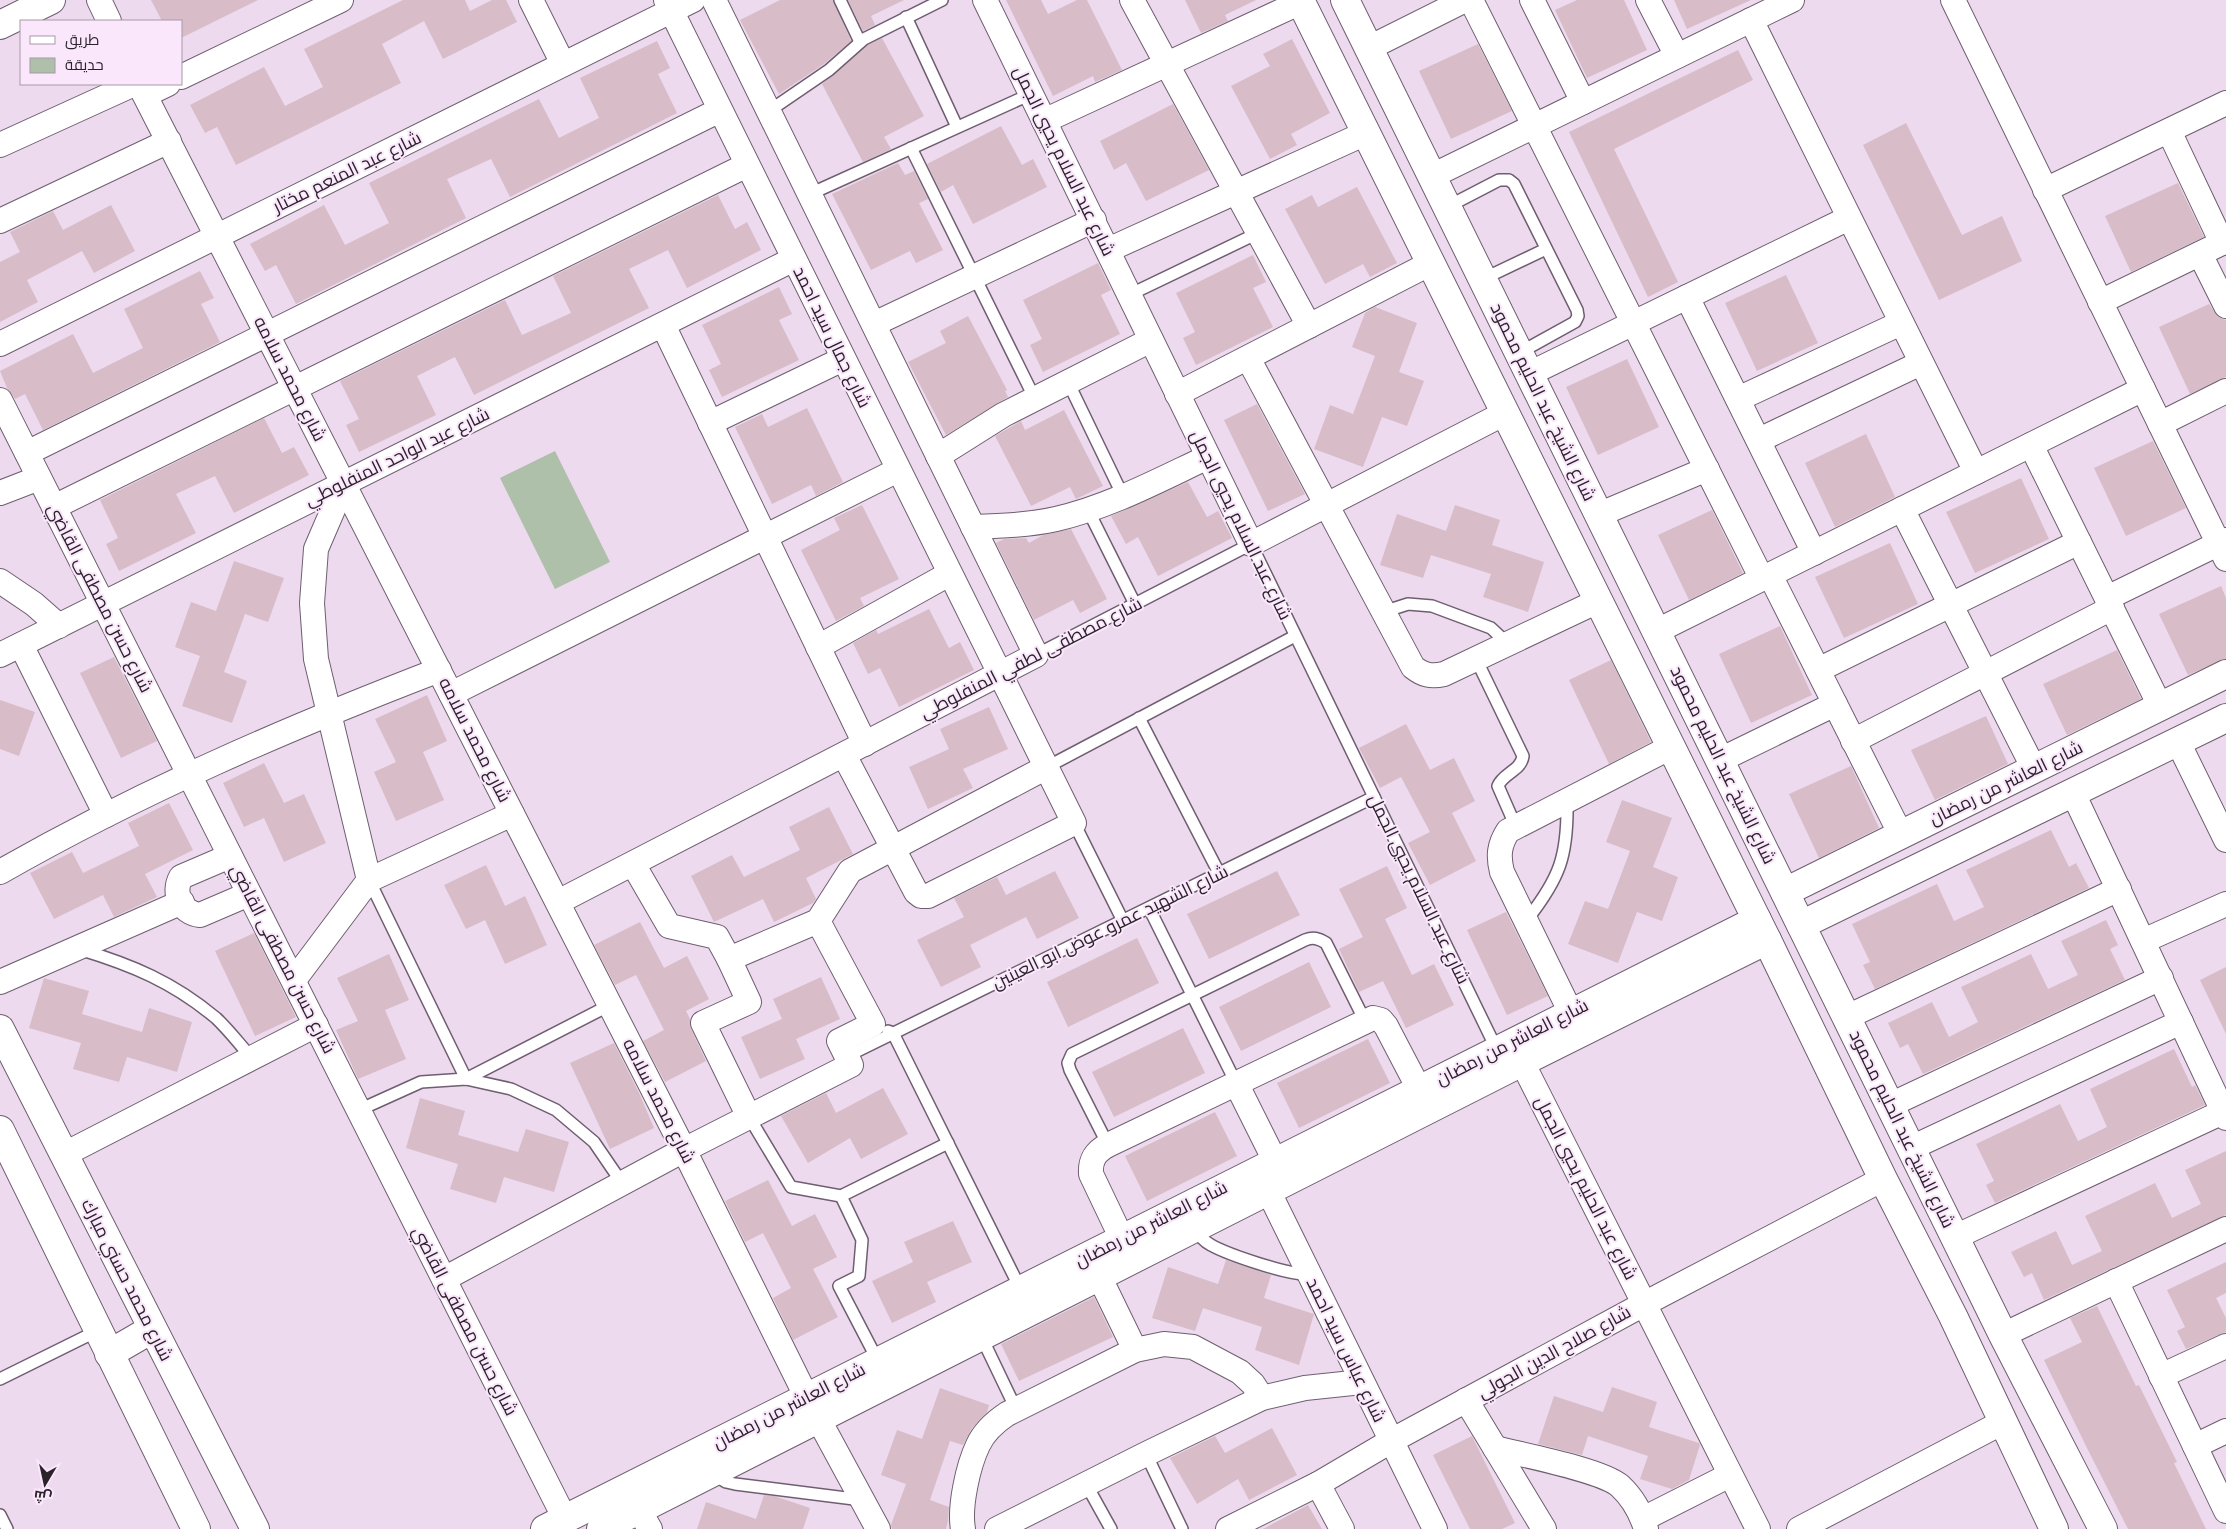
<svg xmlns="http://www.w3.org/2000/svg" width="2226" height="1529" viewBox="0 0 2226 1529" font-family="Raleway,Cairo,sans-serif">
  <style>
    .green { fill: #aec0aa }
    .building { fill: #d8bdc9 }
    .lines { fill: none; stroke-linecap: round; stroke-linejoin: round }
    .service-casing { stroke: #6f5e70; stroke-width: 14 }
    .minor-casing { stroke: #6f5e70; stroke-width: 26 }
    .tertiary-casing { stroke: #6f5e70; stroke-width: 30 }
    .primary-casing { stroke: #6f5e70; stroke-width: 30 }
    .service { stroke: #fff; stroke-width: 11 }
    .minor { stroke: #fff; stroke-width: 24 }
    .tertiary { stroke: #fff; stroke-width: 28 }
    .primary { stroke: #fff; stroke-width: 28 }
    .labels { text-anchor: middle; stroke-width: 4; stroke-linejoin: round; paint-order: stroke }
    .street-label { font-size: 18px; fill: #2a232a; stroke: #fbe7fb }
  </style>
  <rect width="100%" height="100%" fill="#eddaee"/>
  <!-- green -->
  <path class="green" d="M555,451L610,562L555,589L500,478Z"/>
  <!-- building -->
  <g class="building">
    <path d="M151,0H258L181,38V21H162Z"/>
    <path d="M403,0H465L470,11L492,0H506L517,22L443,59L424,21L382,44L401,83L236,165L217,127L205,133L190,105L264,67L285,106L323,87L304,49Z"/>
    <path d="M780,0H833L851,41L824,64L779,94L740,20Z"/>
    <path d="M848,0H904L871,16L875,25L863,31Z"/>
    <path d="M1006,0H1041L1048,14L1077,0H1087L1122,70L1095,82L1093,76L1053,96Z"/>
    <path d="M1185,0H1256L1225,15L1228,21L1201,33Z"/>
    <path d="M1577,0H1624L1647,50L1587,78L1555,10Z"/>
    <path d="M1674,0H1751L1687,29Z"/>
    <path d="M882,38L924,116L884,137L891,149L863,162L822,84L868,45Z"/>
    <path d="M1292,39L1330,113L1291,134L1297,145L1270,159L1231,86L1270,66L1263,54Z"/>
    <path d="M657,41L670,68L658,74L677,113L510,197L491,159L447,179L466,218L296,304L276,265L265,271L250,244L324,205L345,245L389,223L369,183L539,99L559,138L599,118L580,78Z"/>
    <path d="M1478,44L1512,111L1451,139L1419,71Z"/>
    <path d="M1738,50L1753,80L1614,149L1678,282L1648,297L1569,132Z"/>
    <path d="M1173,104L1209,170L1146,201L1126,163L1114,170L1100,141Z"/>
    <path d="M1906,123L1962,235L2002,216L2022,261L1939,300L1863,145Z"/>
    <path d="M1001,126L1022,165L1033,159L1047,187L973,224L953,185L941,192L927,164Z"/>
    <path d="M898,163L905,175L914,171L928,199L919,203L943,250L916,263L910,251L871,270L832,194Z"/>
    <path d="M2178,183L2204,237L2131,272L2105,216Z"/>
    <path d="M1357,187L1397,263L1370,277L1363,264L1325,284L1285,209L1312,195L1318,207Z"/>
    <path d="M718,195L735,229L747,222L761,250L687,288L668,250L629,269L649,308L474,395L455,357L417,376L436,415L359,452L346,425L359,419L340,381L505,300L522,335L571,313L553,276Z"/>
    <path d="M111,205L135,251L94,273L82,251L27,280L38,302L0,322V262L20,252L10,232L53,211L63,230Z"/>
    <path d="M1253,255L1266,282L1253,288L1273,327L1196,365L1183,338L1195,332L1176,293Z"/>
    <path d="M1098,263L1111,290L1101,295L1120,334L1043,372L1030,345L1042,339L1023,300Z"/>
    <path d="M200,271L214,298L201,304L220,342L43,430L25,394L15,399L7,388L0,371L73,334L93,373L143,348L124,309Z"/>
    <path d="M1786,275L1818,343L1757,371L1725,303Z"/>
    <path d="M779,287L792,314L779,320L799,360L722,397L709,370L721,364L702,325Z"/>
    <path d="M2209,304L2218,317L2226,320V377L2190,394L2159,327Z"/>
    <path d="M1375,307L1417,323L1399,372L1424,381L1407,426L1382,417L1363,467L1314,449L1330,405L1353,414L1375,356L1352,347L1365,313Z"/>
    <path d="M968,316L1007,390L1005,391L1008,397L946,435L908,362L946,343L940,331Z"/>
    <path d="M1627,359L1659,427L1598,455L1566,387Z"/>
    <path d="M1257,404L1305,494L1268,511L1224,420Z"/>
    <path d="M807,408L843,482L816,496L811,485L772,504L735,427L762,414L768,427Z"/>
    <path d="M1064,410L1103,486L1076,499L1070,487L1031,506L995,436L1021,421L1025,430Z"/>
    <path d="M264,418L282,453L294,447L309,475L234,513L215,476L176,494L196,533L119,571L106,544L118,538L100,500Z"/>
    <path d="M1866,434L1895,497L1835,527L1805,463Z"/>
    <path d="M2153,441L2186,508L2126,536L2094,468Z"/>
    <path d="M2021,478L2049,539L1975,573L1946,512Z"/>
    <path d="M1188,482L1207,517L1218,511L1232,538L1158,576L1138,537L1126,544L1111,516Z"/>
    <path d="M862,505L899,579L860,598L864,606L836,621L801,550L840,530L834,518Z"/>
    <path d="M1455,505L1500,520L1492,545L1544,562L1528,612L1483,597L1491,574L1431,555L1423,578L1380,565L1397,514L1446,531Z"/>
    <path d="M1712,510L1743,573L1689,600L1658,535Z"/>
    <path d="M1071,529L1107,599L1080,613L1073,600L1034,620L996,543L1004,539L1026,538L1029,543L1043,535Z"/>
    <path d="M1890,543L1918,604L1844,638L1815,577Z"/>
    <path d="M234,561L284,578L268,622L245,614L224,672L247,681L232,723L182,706L200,656L175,647L191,602L216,611Z"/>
    <path d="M2221,586L2226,598V659L2188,675L2159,614Z"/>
    <path d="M929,609L949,648L960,642L974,670L899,707L880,668L868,674L853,643L876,630L878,634Z"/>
    <path d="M1780,626L1812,695L1751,723L1719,654Z"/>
    <path d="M2117,650L2141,699L2067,735L2043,684Z"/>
    <path d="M114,657L157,741L121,758L80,673Z"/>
    <path d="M1611,660L1651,742L1609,764L1569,680Z"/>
    <path d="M427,695L447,741L423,752L444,800L396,821L374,772L396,762L375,719Z"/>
    <path d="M0,700L35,712L19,756L0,749Z"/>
    <path d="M989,707L1008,749L963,769L973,788L928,809L909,767L949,749L940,729Z"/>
    <path d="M1986,716L2008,764L1935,800L1911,750Z"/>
    <path d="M1406,724L1430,770L1454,758L1475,801L1452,813L1476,861L1430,885L1408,843L1430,832L1401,777L1380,788L1359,748Z"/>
    <path d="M264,763L284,803L304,794L326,843L284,862L264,818L244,827L223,783Z"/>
    <path d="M1851,766L1879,828L1819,858L1789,794Z"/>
    <path d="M1622,800L1672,818L1653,867L1678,877L1662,921L1637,912L1618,963L1568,944L1585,901L1608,909L1630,851L1606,842Z"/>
    <path d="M169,803L193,850L145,874L157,897L114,917L103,895L54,919L30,873L72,852L83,873L139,846L128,823Z"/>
    <path d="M829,807L853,854L806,878L816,899L813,903L774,922L763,899L714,922L691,876L732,855L744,877L800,850L789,827Z"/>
    <path d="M2051,830L2069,867L2076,863L2089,888L1875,989L1863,965L1870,962L1852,924L1937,884L1954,921L1984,907L1966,870Z"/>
    <path d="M486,865L505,906L525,896L547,945L505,964L485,920L466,929L444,885Z"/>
    <path d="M1387,866L1407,908L1385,919L1412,975L1434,964L1454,1005L1406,1028L1383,981L1359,992L1339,949L1363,937L1339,889Z"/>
    <path d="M1055,871L1079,918L1037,939L1026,917L970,945L981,967L941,987L917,940L964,917L954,898L997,877L1006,895Z"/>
    <path d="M1277,871L1300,915L1209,959L1187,914Z"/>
    <path d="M1506,912L1548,996L1507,1015L1467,930Z"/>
    <path d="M2106,920L2118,945L2110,949L2125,980L1923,1074L1908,1044L1900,1048L1888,1023L1932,1002L1949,1037L1978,1022L1961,987L2031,954L2048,989L2078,975L2061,941Z"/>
    <path d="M640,922L664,968L687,956L709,999L686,1011L690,1019L691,1029L706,1061L665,1082L643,1041L664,1030L636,975L615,985L594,945Z"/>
    <path d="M254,933L296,1017L255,1036L215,951Z"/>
    <path d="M1137,938L1159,983L1068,1027L1047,982Z"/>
    <path d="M389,954L409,1000L385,1010L406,1059L358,1079L336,1030L358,1021L337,978Z"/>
    <path d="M1309,962L1331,1007L1241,1051L1219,1007Z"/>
    <path d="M2226,967V1034L2200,980Z"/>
    <path d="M821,977L840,1019L796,1039L805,1059L760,1079L741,1037L782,1019L773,999Z"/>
    <path d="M44,978L89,991L82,1014L142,1032L149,1008L192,1022L177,1072L127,1057L119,1082L73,1069L81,1043L29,1028Z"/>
    <path d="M1183,1028L1205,1073L1114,1117L1092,1072Z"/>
    <path d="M1368,1039L1390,1083L1299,1128L1277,1083Z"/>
    <path d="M614,1043L640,1095L654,1128L610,1149L570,1063Z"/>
    <path d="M2174,1049L2192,1087L2195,1085L2205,1105L1995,1203L1986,1185L1994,1181L1976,1144L2060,1104L2078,1141L2107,1127L2090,1089Z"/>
    <path d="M883,1088L908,1134L861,1159L850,1138L808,1163L781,1116L826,1093L836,1113Z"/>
    <path d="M420,1098L465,1111L458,1135L518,1152L526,1129L569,1142L554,1192L504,1177L496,1203L450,1189L458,1164L406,1148Z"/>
    <path d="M1215,1112L1237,1156L1147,1201L1125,1156Z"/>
    <path d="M2226,1151V1215L2044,1300L2032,1273L2024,1277L2011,1252L2056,1231L2072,1265L2102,1251L2085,1216L2155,1183L2172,1218L2201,1204L2185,1170Z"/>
    <path d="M768,1180L792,1226L815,1214L837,1257L813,1269L838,1317L793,1340L773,1298L791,1288L763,1233L745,1242L725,1201Z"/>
    <path d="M953,1221L972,1262L927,1282L936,1302L892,1323L872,1281L913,1262L904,1242Z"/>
    <path d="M1226,1260L1271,1275L1264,1298L1314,1314L1299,1365L1255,1350L1262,1327L1203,1308L1195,1331L1152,1318L1168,1267L1218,1284Z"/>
    <path d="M2226,1262V1293L2216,1298L2226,1318V1332L2186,1349L2177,1331L2185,1327L2167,1290Z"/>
    <path d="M1094,1297L1113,1337L1019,1381L1001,1344Z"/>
    <path d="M2097,1306L2136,1386L2139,1385L2177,1462L2174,1463L2206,1529H2128L2086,1446L2044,1360L2082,1342L2070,1318Z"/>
    <path d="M1612,1387L1657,1402L1649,1427L1699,1443L1700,1445L1689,1480L1672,1489L1640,1479L1648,1456L1588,1436L1582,1455L1538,1444L1554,1396L1603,1412Z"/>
    <path d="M940,1388L989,1405L987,1412L972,1428L963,1445L950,1441L930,1500L949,1507L948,1521L946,1529H892L891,1525L906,1484L881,1475L897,1430L922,1439Z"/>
    <path d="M1272,1428L1297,1475L1249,1500L1238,1479L1197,1504L1170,1458L1215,1436L1225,1453Z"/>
    <path d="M1472,1436L1515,1523L1502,1529H1470L1433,1455Z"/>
    <path d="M764,1495L774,1496L810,1508L803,1529H697L706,1502L756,1519Z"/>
    <path d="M1308,1505L1322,1529H1263Z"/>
  </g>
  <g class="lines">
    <defs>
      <g id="service">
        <path d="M840,0L860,42"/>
        <path d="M906,17L957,127"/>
        <path d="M769,111L829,70L864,39L942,0"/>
        <path d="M911,148L1035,399"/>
        <path d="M810,194L1031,94"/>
        <path d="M1447,207L1499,180H1509L1514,184L1577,310L1578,316L1575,322L1519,353"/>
        <path d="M1483,279L1546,249"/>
        <path d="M1129,295L1258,233"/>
        <path d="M1068,382L1123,496"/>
        <path d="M1088,510L1135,604"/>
        <path d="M1383,612L1408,604L1432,606L1491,628L1508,644"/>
        <path d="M1036,655L1251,544L1497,1050"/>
        <path d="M1476,659L1523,756C1521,771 1503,773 1498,786L1516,827"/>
        <path d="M1139,718L1219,873"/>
        <path d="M1045,768L1295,636"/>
        <path d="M1074,823L1123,921"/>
        <path d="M369,880L466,1079L610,1005"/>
        <path d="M1149,908L1236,1083"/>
        <path d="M1526,921C1560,878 1568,856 1567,801"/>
        <path d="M79,949C132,965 173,982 216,1018C229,1030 240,1045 252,1058"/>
        <path d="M888,1031L893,1033L1021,1290"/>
        <path d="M847,1056L1374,797"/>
        <path d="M359,1110L421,1082L466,1079L511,1089L556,1110L594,1142L622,1183"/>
        <path d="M749,1117L791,1187L841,1196"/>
        <path d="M1108,1145L1070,1070L1068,1063L1072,1054L1305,940C1313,937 1318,938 1326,943L1365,1021"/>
        <path d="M1194,1228C1199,1235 1203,1241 1211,1245C1227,1254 1290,1276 1309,1274"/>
        <path d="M981,1336L1016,1409"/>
        <path d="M878,1361L839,1286L859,1276L862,1240L841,1196L948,1143"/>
        <path d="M0,1379L97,1331"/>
        <path d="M1146,1454L1182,1529"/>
        <path d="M713,1474L726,1482L735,1484L862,1500"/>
        <path d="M1086,1484L1111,1529"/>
        <path d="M0,1515L7,1529"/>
      </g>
      <g id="minor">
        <path d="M99,0L109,21"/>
        <path d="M531,0L563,64"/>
        <path d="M666,0L1074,823L928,896H921L916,892L844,755"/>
        <path d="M985,0L1251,544L1505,413"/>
        <path d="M1132,0L1309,326"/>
        <path d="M1471,0L1762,579"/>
        <path d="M1532,0L1583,102"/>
        <path d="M1648,0L1677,56"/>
        <path d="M1953,0L2226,559"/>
        <path d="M1751,20L1976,472"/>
        <path d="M1369,48L1465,0"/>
        <path d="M181,77L341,0"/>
        <path d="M139,84L684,1150L807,1398L878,1529"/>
        <path d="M145,95L168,84"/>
        <path d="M1044,121L1301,2"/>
        <path d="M2169,131L2222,243"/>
        <path d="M0,145L134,84"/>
        <path d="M1432,176L1792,0"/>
        <path d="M2045,190L2226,103"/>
        <path d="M0,221L169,141"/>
        <path d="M1108,250L1366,133"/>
        <path d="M2200,254L2226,306"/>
        <path d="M1687,297L1814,553"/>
        <path d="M2100,302L2226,241"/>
        <path d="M874,324L1094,220"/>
        <path d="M663,325L865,744"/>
        <path d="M0,344L693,0"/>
        <path d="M1248,358L1413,667C1423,675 1431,677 1444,674L1598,601"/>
        <path d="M1529,374L1849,218"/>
        <path d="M1177,394L1431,263"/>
        <path d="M1738,399L1901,323"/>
        <path d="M0,400L565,1519"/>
        <path d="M710,423L843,359"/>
        <path d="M2160,424L2226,391"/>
        <path d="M1759,440L1921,363"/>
        <path d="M2031,445L2160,706"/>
        <path d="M27,453L720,110"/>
        <path d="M938,456L1003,415L1151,340"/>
        <path d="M344,484L316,549L312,603L316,659L369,880"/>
        <path d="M0,493L39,478"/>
        <path d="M54,507L747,165"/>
        <path d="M1902,509L2034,769"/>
        <path d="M1598,515L1707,469"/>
        <path d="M973,527C1001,526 1029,525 1056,519C1109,507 1159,480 1208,457"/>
        <path d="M1770,575L1901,835"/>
        <path d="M0,581L34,604L59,626"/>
        <path d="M2107,598L2226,540"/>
        <path d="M1657,631L2143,389"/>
        <path d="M21,645L106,815"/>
        <path d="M818,647L949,574"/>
        <path d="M0,655L794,259"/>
        <path d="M1818,670L2079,542"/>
        <path d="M451,694L898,470"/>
        <path d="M1853,741L2112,608"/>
        <path d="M2178,742L2226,840"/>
        <path d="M1720,760L1835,704"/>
        <path d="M2073,793L2226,1118"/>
        <path d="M230,856L181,877C172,893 181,913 200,915L249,894"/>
        <path d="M633,864L669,926L717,937L729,959"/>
        <path d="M0,872C140,792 288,728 439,670"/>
        <path d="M558,902L1036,655L714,0"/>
        <path d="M2143,941L2226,904"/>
        <path d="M294,980L369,880L512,814"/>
        <path d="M0,982L182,902"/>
        <path d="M1571,1013L1502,872C1498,856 1499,845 1508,831L1671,747"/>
        <path d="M1847,1017L2119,889"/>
        <path d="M1522,1062L1758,1529"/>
        <path d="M1236,1083L1275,1161"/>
        <path d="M1890,1105L2161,978"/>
        <path d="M749,1117L703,1023L749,1002L729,959L818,921L850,871L1045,768"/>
        <path d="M1911,1148L2181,1022"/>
        <path d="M63,1155L316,1025"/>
        <path d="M1260,1174L1435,1529"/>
        <path d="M1955,1237L2223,1112"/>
        <path d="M1122,1239L1091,1174C1090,1160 1095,1152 1108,1145L1373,1018L1381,1020L1386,1026L1419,1089"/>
        <path d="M1099,1276L1135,1350"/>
        <path d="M444,1279L684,1150L851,1065L839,1041L873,1024L818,921"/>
        <path d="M2116,1281L2226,1511"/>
        <path d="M2003,1335L2226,1229"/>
        <path d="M2161,1376L2226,1346"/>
        <path d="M1466,1400L1544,1529"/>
        <path d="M2195,1446L2226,1431"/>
        <path d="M1495,1448C1522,1455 1602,1470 1620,1486C1633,1498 1641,1513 1646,1529"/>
        <path d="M1318,1484L1342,1529"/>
        <path d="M639,1510L650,1529"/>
        <path d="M1643,1519L1730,1475"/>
        <path d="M963,1529C959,1507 968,1466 978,1445C984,1432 995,1422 1007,1414L1135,1350L1164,1344L1193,1347L1240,1372L1253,1384L1262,1398"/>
        <path d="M997,1529L1146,1454L1262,1398L1305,1388L1362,1382"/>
        <path d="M1228,1529L1318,1484L1391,1441L1644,1304L1883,1179"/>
        <path d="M1799,1529L2003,1422"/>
      </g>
      <g id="tertiary">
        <path d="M1300,0L1767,940L1883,1179L1953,1316L2054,1529"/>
        <path d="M1345,0L2003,1335L2103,1529"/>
        <path d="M1785,892L2226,674"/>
        <path d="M1801,925L2226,718"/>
        <path d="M0,1029L255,1529"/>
        <path d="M0,1130L196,1529"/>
        <path d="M109,1354L152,1329"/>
        <path d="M545,1529L1757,920"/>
        <path d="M601,1529L1522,1062L1767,940"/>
      </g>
      <path id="primary" d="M0,25L51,0"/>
    </defs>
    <!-- service casing -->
    <use href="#service" class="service-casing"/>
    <!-- minor casing -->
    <use href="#minor" class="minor-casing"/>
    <!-- tertiary casing -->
    <use href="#tertiary" class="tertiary-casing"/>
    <!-- primary casing -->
    <use href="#primary" class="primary-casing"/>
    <!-- service -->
    <use href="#service" class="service"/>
    <!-- minor -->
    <use href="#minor" class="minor"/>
    <!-- tertiary -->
    <use href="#tertiary" class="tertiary"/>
    <!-- primary -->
    <use href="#primary" class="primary"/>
  </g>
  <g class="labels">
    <!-- street labels -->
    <g class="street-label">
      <text transform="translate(1064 161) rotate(64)" y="6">شارع عبد السلام يحيي الجمل</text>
      <text transform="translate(347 172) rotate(-26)" y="6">شارع عبد المنعم مختار</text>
      <text transform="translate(832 337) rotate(64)" y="6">شارع جمال سيد احمد</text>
      <text transform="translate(290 379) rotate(63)" y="6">شارع محمد سلامه</text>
      <text transform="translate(1543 402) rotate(64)" y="6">شارع الشيخ عبد الحليم محمود</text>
      <text transform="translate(397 457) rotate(-26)" y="6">شارع عبد الواحد المنفلوطي</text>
      <text transform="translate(1241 525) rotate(64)" y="6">شارع عبد السلام يحيي الجمل</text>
      <text transform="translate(100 598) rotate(63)" y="6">شارع حسن مصطفى القاضي</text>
      <text transform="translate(1031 658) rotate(-27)" y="6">شارع مصطفى لطفي المنفلوطي</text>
      <text transform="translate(475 740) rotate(63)" y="6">شارع محمد سلامه</text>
      <text transform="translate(1723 765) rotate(64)" y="6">شارع الشيخ عبد الحليم محمود</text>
      <text transform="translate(2006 783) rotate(-26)" y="6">شارع العاشر من رمضان</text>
      <text transform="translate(1419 889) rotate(64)" y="6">شارع عبد السلام يحيي الجمل</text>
      <text transform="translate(1110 927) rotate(-26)" y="6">شارع الشهيد عمرو عوض ابو العينين</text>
      <text transform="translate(283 959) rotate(63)" y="6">شارع حسن مصطفى القاضي</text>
      <text transform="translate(1512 1042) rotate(-27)" y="6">شارع العاشر من رمضان</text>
      <text transform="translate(659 1101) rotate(63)" y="6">شارع محمد سلامه</text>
      <text transform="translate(1902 1129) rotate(64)" y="6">شارع الشيخ عبد الحليم محمود</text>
      <text transform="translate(1586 1188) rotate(63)" y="6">شارع عبد الحليم يحيي الجمل</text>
      <text transform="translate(1151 1224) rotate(-27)" y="6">شارع العاشر من رمضان</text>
      <text transform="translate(127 1280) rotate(63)" y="6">شارع محمد حسني مبارك</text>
      <text transform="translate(465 1321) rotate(63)" y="6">شارع حسن مصطفى القاضي</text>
      <text transform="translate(1346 1350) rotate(64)" y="6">شارع عباس سيد احمد</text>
      <text transform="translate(1554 1352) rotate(-29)" y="6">شارع صلاح الدين الجولي</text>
      <text transform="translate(789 1406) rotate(-27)" y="6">شارع العاشر من رمضان</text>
    </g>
  </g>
  <!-- legend -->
  <rect x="20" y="20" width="162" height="65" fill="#fbe7fb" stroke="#a799a7"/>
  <rect x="30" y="36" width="25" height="8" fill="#ffffff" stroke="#a799a7"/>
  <text x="65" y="45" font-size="15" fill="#2a232a">طريق</text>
  <rect x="30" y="58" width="25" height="15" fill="#aec0aa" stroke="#a799a7"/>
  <text x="65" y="70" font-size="15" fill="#2a232a">حديقة</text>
  <!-- north arrow -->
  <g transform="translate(45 1484) rotate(189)" stroke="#fbe7fb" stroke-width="4" paint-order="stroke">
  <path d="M0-4L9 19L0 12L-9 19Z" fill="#2a232a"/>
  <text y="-8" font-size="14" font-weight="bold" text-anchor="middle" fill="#2a232a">ش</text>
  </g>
</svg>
